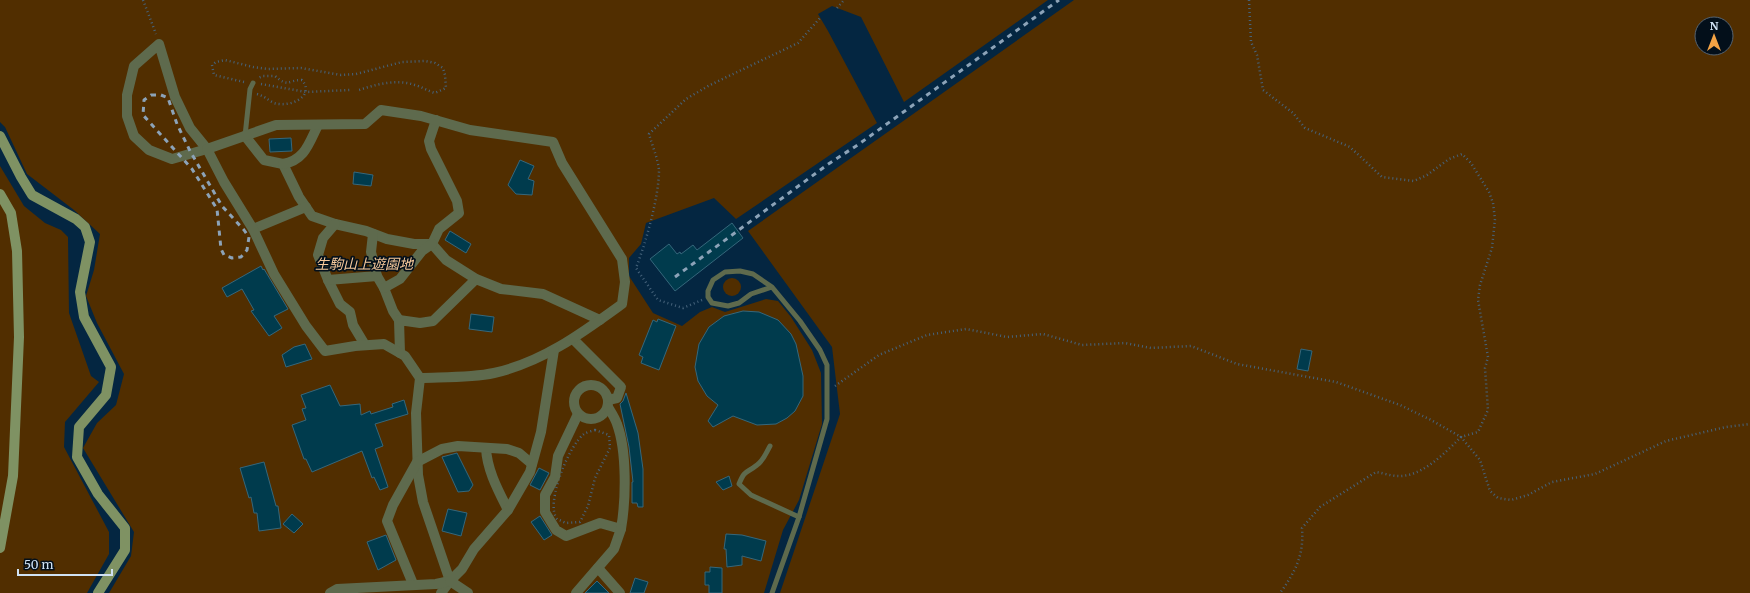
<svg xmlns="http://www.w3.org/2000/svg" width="1750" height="593" viewBox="0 0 1750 593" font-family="Merriweather,'Noto Sans JP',serif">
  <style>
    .green { fill: #512e00; fill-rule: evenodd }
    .building { fill: #003b4d; stroke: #35677b }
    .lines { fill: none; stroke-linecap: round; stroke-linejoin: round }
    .path { stroke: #46637b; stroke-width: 2.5; stroke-dasharray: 1 3; stroke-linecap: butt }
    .lane { stroke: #5e6a4d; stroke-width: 5 }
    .street { stroke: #5e6a4d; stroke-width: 10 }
    .secondary { stroke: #7f9263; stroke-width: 10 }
    .rail { stroke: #8ca3b8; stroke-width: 3; stroke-dasharray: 5 5; stroke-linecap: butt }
    .labels { text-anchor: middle; stroke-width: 3.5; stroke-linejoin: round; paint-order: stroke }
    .park-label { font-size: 14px; font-style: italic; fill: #f7c99b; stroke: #030f1a }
  </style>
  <rect width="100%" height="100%" fill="#042641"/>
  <!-- green -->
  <g class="green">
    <path d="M0,0H1048L904,102L861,17L832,6L818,14L828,31L877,123L736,219L714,198L646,223L641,244L629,258V276L653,313L682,326L700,312L712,307L725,312L766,299L778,301L791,317L812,350L821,373L822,424L799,500L783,530L764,593H109L131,556L134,532L83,448L97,423L116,405L124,374L97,323L86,296L94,270L100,234L74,210L27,174L5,127L0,122Z"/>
    <path d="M1074,0H1750V593H780L840,414L832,347L748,231ZM1702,24H1726V48H1702Z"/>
    <path d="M0,166L24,206L45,223L61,230L68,237L69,313L91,376L99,382L65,422L64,447L109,532V554L87,593H0Z"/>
    <circle cx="732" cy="287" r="9"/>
  </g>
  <!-- building -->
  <g class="building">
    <path d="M291,138L292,151L270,152L269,139Z"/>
    <path d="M520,160L534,166L528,179L534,181L532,195L516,194L508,185Z"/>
    <path d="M354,172L373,175L371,186L353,184Z"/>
    <path d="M732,223L743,238L675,291L650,259L669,244L677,254L680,252L681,254L693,245L697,250Z"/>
    <path d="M450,231L471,244L466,253L445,240Z"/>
    <path d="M261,266L263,270L264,269L288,309L274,316L282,328L269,336L251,311L254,310L242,289L227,297L222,288Z"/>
    <path d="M743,311L759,312L778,320L791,334L796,344L803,376V396L795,411L787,418L776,424L757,425L733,416L713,427L708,421L718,405L707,396L698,381L695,367L699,344L709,327L724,316Z"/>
    <path d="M471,314L494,317L492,332L469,329Z"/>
    <path d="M658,319L676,326L659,370L641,363L643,357L639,355L653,320L657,322Z"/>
    <path d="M305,344L312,359L286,367L282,355L294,347Z"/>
    <path d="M1301,349L1312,351L1308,371L1297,369Z"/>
    <path d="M330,385L340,406L360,404L361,415L370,411L371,414L393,407L392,404L404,400L408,414L375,424L383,446L375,449L388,487L380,490L374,477L372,478L362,451L312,472L306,459H304L292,425L306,420L302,409L306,408L301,395Z"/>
    <path d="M626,393L638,433L643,469V507H638L637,503H632V482H633L629,447L620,404L623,401Z"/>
    <path d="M457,453L473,485L469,491L458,492L442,457Z"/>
    <path d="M264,462L276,506H278L281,528L259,531L257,513H254L251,497L249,498L240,468Z"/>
    <path d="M539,468L549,473L540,490L530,485Z"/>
    <path d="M729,476L732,486L723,490L716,482Z"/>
    <path d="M448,509L467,513L461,536L442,531Z"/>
    <path d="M292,514L303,524L294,533L283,524Z"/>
    <path d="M540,516L552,535L544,540L531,522Z"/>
    <path d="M726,534L742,535L766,541L761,561L742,556V565L727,567L726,549H724Z"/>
    <path d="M386,535L396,560L378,570L367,542Z"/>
    <path d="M710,567L722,568V593H709V585H705V572H710Z"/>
    <path d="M635,578L648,582L644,593H630Z"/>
    <path d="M597,581L609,593H585Z"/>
  </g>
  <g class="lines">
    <!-- path -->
    <g class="path">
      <path d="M143,0L156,34"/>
      <path d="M1249,0L1251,42L1257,55L1263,90L1293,113L1305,128L1350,147L1382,177L1414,181L1427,175L1449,159L1462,154L1471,163L1489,192L1493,203L1495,219L1492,248L1480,285L1478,300L1488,357L1485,368L1488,410L1478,432L1461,437L1480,460L1490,491L1498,498L1511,500L1528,495L1552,482L1595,474L1666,441L1726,427L1750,424"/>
      <path d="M837,8L844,0"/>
      <path d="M244,82L214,75L212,65L216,62L225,60L253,67L268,69L301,68L341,75L356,74L402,62L425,61L435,63L443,68L445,75L446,88L435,93C428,91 422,87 415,85C397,79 377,84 359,90"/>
      <path d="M261,84L306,92L350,90"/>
      <path d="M257,94C264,96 268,100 274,103C284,106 298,103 304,95C307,89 306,85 302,80C287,80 289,88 275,76H263L258,78"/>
      <path d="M702,300L683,308L658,300L636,268C646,242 659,197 659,170C658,159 652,145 649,134L686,99L710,85L798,43L820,18"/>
      <path d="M835,386L879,355L927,335L966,329L1007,337L1043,334L1082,345L1125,343L1151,348L1191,346L1237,364L1336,382L1400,405L1431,420L1461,437C1445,453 1422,477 1398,476C1391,476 1383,473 1376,472L1320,507L1302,528C1304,555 1296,571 1280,593"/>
      <path d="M595,430L609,435L610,448L595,478L588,506L580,522L566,523L557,519C556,517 554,514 554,511C551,492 569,446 584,434C587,432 592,431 595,430Z"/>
    </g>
    <!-- lane -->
    <g class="lane">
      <path d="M245,136L250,89L253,83"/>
      <path d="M770,446C766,453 764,460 757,465C746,474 745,469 739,484L751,495L799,517"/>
      <path d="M772,593L799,517L827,419V365L820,350L800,321L772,287L753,274L740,271L725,272L713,280L708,291V297L712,303L728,306L739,303L751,294L772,287"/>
    </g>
    <!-- street -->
    <g class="street">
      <path d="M159,44L175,97L190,128L207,149L172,159L149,150L134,136L127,116V95L134,66Z"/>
      <path d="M436,120L429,141L431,149L457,201L459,213L439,229L432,244L446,260L476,279L501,289L543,294L600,320"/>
      <path d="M245,136L264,160L283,164L299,197L312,216L335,224L366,231L387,239L414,244H432"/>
      <path d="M283,164C305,160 309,143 318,125"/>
      <path d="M335,224L323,238L318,255L328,280L340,304L350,312L353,325L365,345"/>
      <path d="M253,229L306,207"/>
      <path d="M373,234L371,252L377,276L384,288L393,311L399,320"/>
      <path d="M328,280L377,276"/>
      <path d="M384,288L400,279L422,251L432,244"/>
      <path d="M573,339L621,387L617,398L608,400"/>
      <path d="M400,353L399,320L420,323L433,321L476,279"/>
      <path d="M420,378C443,377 471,378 494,373C543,362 582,333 622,304L625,282L622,259L562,163L553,142L470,130L421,116L381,110L365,124L276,125L207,149L224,182L253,229L274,274L306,326L325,351L355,346L384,344L405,356L420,378L416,413L418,475L423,502L450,581L441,593"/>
      <circle cx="591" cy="402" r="17"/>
      <path d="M578,414L558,456L555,477L545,495V512L556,530L566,536L600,523L621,529C626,500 627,451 617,424C615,418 611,412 608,407"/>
      <path d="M486,448C487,470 498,490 508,510"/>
      <path d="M598,568L620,593"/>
      <path d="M413,584L387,521L393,505L417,462L442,449L458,446L507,449L519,453L532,464"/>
      <path d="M330,593L337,589L436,584L450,581"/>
      <path d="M468,593L450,581L462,569L474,549L508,510L530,472L541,432L554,350"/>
      <path d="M576,593L614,549L621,529"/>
    </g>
    <!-- secondary -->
    <g class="secondary">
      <path d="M0,136L21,177L32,195L76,219L85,227L90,242L80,292L84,317L111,367L106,395L79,427L77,457L98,494L125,528V550L98,593"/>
      <path d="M0,194L11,213L17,251L19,337L13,476L0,548"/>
    </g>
    <!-- rail -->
    <g class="rail">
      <path d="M151,95H161L168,98L177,124L190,151L222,206L244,230L249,237L247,250L241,257L232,258L224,255L221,249L217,209L192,169L143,115L144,100Z"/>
      <path d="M675,277L827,165L859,144L1059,0"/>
    </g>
  </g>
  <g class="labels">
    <!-- park labels -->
    <g class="park-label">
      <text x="364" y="269">生駒山上遊園地</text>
    </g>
  </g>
  <!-- north arrow -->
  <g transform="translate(1714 36)"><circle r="19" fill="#030f1a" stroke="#556371"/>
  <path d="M0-3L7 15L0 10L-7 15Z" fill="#f4a345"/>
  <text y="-6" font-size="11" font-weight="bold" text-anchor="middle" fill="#d0e2f4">N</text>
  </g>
  <!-- scale -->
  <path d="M18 569v6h94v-6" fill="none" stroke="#d0e2f4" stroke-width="2"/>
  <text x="24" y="569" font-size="12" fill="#d0e2f4" stroke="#030f1a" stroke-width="3" paint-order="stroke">50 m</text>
</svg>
